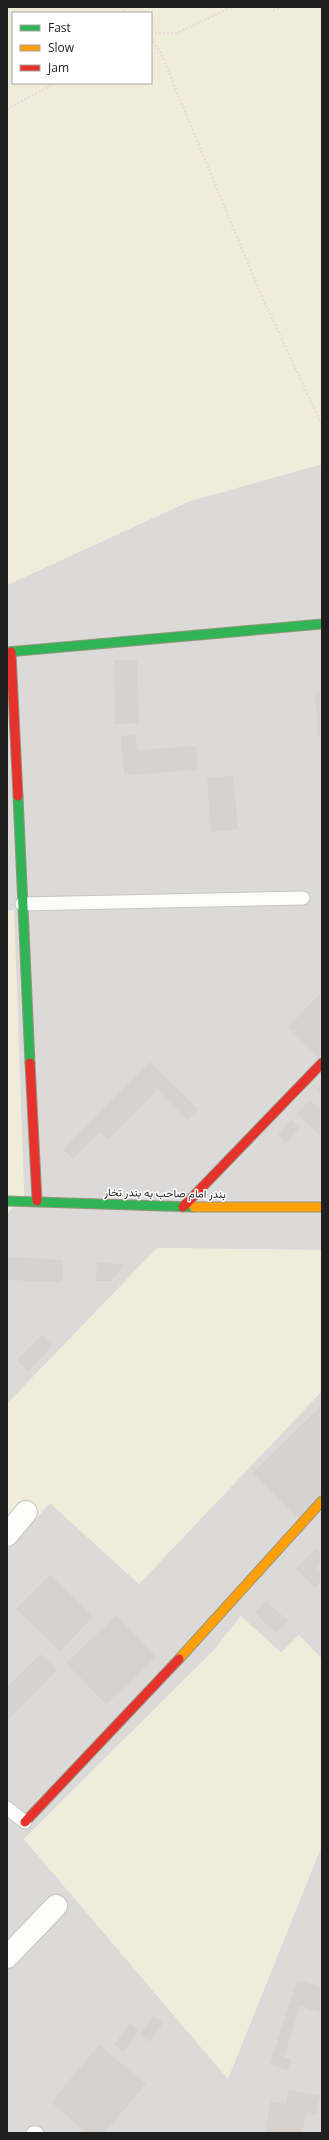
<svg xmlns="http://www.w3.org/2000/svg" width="329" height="2140" viewBox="0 0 329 2140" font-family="'Open Sans',Vazirmatn,sans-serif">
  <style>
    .residential { fill: #dcdad9 }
    .farmland { fill: #efecda; fill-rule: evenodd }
    .building { fill: #d5d2d0 }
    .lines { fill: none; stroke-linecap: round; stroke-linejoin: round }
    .lane-casing { stroke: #c6c5c3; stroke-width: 15 }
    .street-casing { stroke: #c6c5c3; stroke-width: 24 }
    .fast-casing { stroke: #98967e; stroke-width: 11 }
    .slow-casing { stroke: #98967e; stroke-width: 11 }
    .jam-casing { stroke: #98967e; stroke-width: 11 }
    .path { stroke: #ebd9d9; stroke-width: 2.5; stroke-dasharray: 2 2; stroke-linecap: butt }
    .lane { stroke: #fcfcfb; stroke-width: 13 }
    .street { stroke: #fcfcfb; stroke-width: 22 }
    .fast { stroke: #30b455; stroke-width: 9 }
    .slow { stroke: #ff9f0a; stroke-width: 9 }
    .jam { stroke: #e5322d; stroke-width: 9 }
    .labels { text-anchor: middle; stroke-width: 3; stroke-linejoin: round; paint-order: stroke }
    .street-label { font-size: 11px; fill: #1f1f1f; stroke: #fff }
  </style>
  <rect width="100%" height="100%" fill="#edeae7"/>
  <!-- residential -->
  <g class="residential">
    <path d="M322,464V1250L157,1248L7,1404V1214L24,1195L14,910L7,911V585L190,501Z"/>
    <path d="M322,1391V1659L299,1635L281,1653L241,1616L213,1651L24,1839L228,2079L322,1845V2133H7V1527L18,1539L50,1503L139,1584Z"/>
  </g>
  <!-- farmland -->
  <g class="farmland">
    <path d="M7,7H322V464L190,501L7,585ZM13,13H151V83H13Z"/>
    <path d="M14,910L24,1195L7,1214V911Z"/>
    <path d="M157,1248L322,1250V1391L139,1584L50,1503L18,1539L7,1527V1404Z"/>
    <path d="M241,1616L281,1653L299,1635L322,1659V1845L228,2079L24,1839L213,1651Z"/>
  </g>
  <!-- building -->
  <g class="building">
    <path d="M114,660H137L139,723L115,724Z"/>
    <path d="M322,692V737H318L315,693Z"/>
    <path d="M136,735L137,750L196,746L198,770L124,775L121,736Z"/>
    <path d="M233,776L238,829L211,832L207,778Z"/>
    <path d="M322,992V1053L318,1057L288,1027Z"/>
    <path d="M150,1062L198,1109L187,1120L157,1090L108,1140L100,1131L73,1159L63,1150Z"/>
    <path d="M322,1083V1097L315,1090Z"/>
    <path d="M310,1100L322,1111V1137L297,1114Z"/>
    <path d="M291,1120L299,1128L286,1143L278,1135Z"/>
    <path d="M7,1257L63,1260L62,1282L7,1280Z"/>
    <path d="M97,1263L125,1264L111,1281H96Z"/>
    <path d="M42,1335L53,1346L28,1371L17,1360Z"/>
    <path d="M322,1405V1495L298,1518L253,1473Z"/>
    <path d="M316,1548L322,1553V1560L315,1568L322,1575V1581L315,1588L296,1569Z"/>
    <path d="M50,1575L93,1617L60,1651L16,1609Z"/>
    <path d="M266,1601L288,1621L276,1633L255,1613Z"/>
    <path d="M116,1616L156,1657L106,1704L66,1663Z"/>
    <path d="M41,1654L57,1670L7,1721V1687Z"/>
    <path d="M297,1980L322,1988V2013L300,2006L284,2057L291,2059L288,2070L270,2065Z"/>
    <path d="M153,2016L163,2023L150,2042L139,2034Z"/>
    <path d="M130,2023L139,2030L123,2052L114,2045Z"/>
    <path d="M99,2045L146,2084L104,2133H86L51,2102Z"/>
    <path d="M289,2090L320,2096L316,2114L307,2112L302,2133H275L265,2131L271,2101L286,2104Z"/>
  </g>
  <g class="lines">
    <defs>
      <g id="lane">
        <path d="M22,904L303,898"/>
        <path d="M7,1808L25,1822"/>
        <path d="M33,2133H37"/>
      </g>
      <g id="street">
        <path d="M7,1535L26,1512"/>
        <path d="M7,1957L56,1906"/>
      </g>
      <g id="fast">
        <path d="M7,652L322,624"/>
        <path d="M18,796L30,1063"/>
        <path d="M7,1201L194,1207"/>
      </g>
      <g id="slow">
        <path d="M194,1207H322"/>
        <path d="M179,1659L322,1501"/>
      </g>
      <g id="jam">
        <path d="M11,652L18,796"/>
        <path d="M30,1063L37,1201"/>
        <path d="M183,1207L322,1063"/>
        <path d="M25,1822L179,1659"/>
      </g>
    </defs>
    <!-- lane casing -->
    <use href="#lane" class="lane-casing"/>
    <!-- street casing -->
    <use href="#street" class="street-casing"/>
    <!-- fast casing -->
    <use href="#fast" class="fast-casing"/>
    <!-- slow casing -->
    <use href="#slow" class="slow-casing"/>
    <!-- jam casing -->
    <use href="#jam" class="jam-casing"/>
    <!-- path -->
    <g class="path">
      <path d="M121,7L127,13"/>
      <path d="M270,7L274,10L283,7"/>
      <path d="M151,33H177L232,7"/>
      <path d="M151,38L160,51L262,297L322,425"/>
      <path d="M7,109L56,83"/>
    </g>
    <!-- lane -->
    <use href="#lane" class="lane"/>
    <!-- street -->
    <use href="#street" class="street"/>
    <!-- fast -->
    <use href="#fast" class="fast"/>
    <!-- slow -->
    <use href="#slow" class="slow"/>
    <!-- jam -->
    <use href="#jam" class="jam"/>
  </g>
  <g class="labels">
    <!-- street labels -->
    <g class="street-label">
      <text transform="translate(165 1193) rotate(1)" y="4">بندر امام صاحب به بندر تخار</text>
    </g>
  </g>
  <!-- border -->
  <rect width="329" height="2140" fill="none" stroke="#1f1f1f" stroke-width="16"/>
  <!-- legend -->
  <rect x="12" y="12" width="140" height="72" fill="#ffffff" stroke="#a5a5a5"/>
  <rect x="20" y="25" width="20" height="6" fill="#30b455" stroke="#a5a5a5"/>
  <text x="48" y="32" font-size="12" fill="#1f1f1f">Fast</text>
  <rect x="20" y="45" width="20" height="6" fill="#ff9f0a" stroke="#a5a5a5"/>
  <text x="48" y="52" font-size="12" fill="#1f1f1f">Slow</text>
  <rect x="20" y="65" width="20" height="6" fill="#e5322d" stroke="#a5a5a5"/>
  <text x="48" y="72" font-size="12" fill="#1f1f1f">Jam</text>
</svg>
